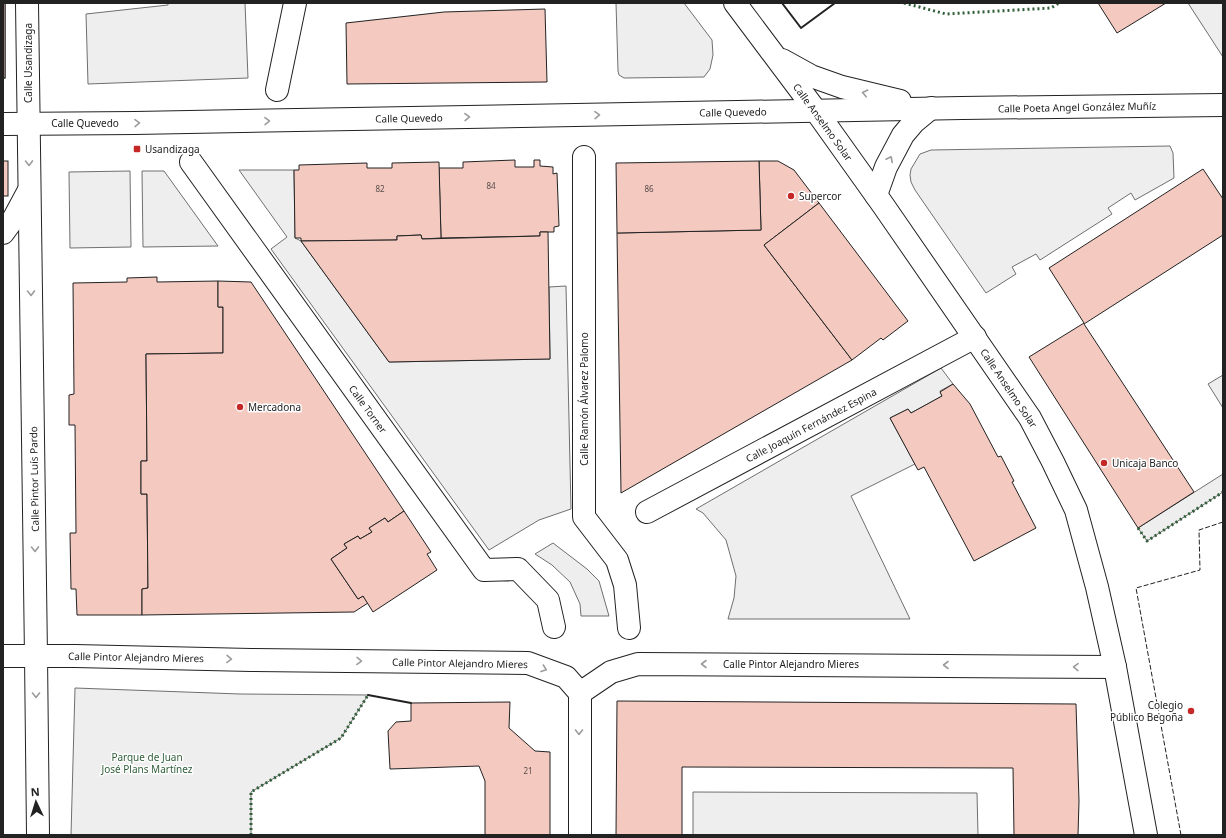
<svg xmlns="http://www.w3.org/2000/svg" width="1226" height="838" viewBox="0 0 1226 838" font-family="'Noto Sans',sans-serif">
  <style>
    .green { fill: #eee; stroke: #6f6f6f }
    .building { fill: #f3c9c0; stroke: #222 }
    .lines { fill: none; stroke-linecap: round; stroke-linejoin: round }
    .street-casing { stroke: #222; stroke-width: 24 }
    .secondary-casing { stroke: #222; stroke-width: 24 }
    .street { stroke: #fff; stroke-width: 22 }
    .secondary { stroke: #fff; stroke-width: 22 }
    .hedge { stroke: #2f5e38; stroke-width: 3; stroke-dasharray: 2 3; stroke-linecap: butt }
    .fence { stroke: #222; stroke-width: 1; stroke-dasharray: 5 2; stroke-linecap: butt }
    .wall { stroke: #222; stroke-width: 2 }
    .oneway { stroke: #9c9c9c }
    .poi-dot { fill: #c62828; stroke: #fff; stroke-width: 1.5 }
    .labels { text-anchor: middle; stroke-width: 3; stroke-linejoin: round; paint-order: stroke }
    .number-label { font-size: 8px; fill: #564c4a }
    .street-label { font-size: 10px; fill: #222; stroke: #fff }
    .poi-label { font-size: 10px; fill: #222; stroke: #fff; text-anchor: start }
    .park-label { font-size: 10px; fill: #2f5e38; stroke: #fff }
  </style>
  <rect width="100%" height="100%" fill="#fff"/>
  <!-- green -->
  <g class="green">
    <path d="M168,3H245L248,78L88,84L86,14L168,5Z"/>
    <path d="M616,3H684L712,40L713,55L710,69L704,77L624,78L619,75L618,71Z"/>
    <path d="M1188,3H1223V57Z"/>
    <path d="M1170,146L1173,153L1174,178L1135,200L1131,193L1108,208L1112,214L1040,260L1036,254L1012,267L1016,274L986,293L915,190L911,182L910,175L911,169L920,154L931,150Z"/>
    <path d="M239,170H294L295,238L301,241L389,362L550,359L549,287L566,286L571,509L539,520L489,550L271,249L287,237Z"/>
    <path d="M130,171L131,247L70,248L69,172Z"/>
    <path d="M142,171H164L218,246L143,247Z"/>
    <path d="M941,368L953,384L940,391L942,396L911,413L908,409L890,418L915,464L851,496L910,619H728L734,598L736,576L726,540L703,513L696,509Z"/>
    <path d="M1223,375V408L1208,384Z"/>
    <path d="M1223,474V492L1147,541L1138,528Z"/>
    <path d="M553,543L587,569L599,581L609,616H581L580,604L570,582L552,565L535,554Z"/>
    <path d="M75,688L240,694L368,695L341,738L251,792V835H71Z"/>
    <path d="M693,792L977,793L978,835H693Z"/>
  </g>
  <!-- building -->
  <g class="building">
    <rect x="3" y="3" width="2" height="75"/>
    <rect x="3" y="3" width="2" height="75"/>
    <path d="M1098,3H1166L1117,33Z"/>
    <path d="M545,9L547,82L347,84L346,23L444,12Z"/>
    <path d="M515,160V167H534V160H540V166L553,167V174L557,173L559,226L554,227V232H540V236L441,238L439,168H463V162Z"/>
    <rect x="3" y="161" width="5" height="35"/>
    <path d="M759,161H778L794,170L819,203L764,245L852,360L621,493L617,233L761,230Z"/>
    <path d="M759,161L761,230L617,233L616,163Z"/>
    <path d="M439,162L441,238L422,239L421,235L397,236V240L301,241V238H295L294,170H299V165L367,163V168H392V163Z"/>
    <path d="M1203,169L1223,199V235L1084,324L1194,492L1138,528L1029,357L1084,323L1049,268Z"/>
    <path d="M819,203L908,321L883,340L881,338L852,360L764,245Z"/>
    <path d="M540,232H548L550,359L389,362L301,241L397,240V236L421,235L422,239L540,236Z"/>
    <path d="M157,277V282L218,281V307H223V353L146,354L147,461H141V494H147L148,588L142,589V615H77L76,589H71L70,533H76L75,425H69V395L74,394L73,283L127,282V278Z"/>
    <path d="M218,281L251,282L404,511L388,522L385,518L369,528L372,532L360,539L358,536L344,544L347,548L331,559L358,599L363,596L368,603L354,612L142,615V589L148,588L147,494H141V461H147L146,354L223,353V307H218Z"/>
    <path d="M953,384L970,404L998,457L1001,456L1014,481L1012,482L1036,528L974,561L924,467L918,470L890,418L908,409L911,413L942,396L940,392Z"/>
    <path d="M404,511L431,552L427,554L437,570L373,612L363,596L358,599L331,559L347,548L344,544L358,536L360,539L372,532L369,528L385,518L388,522Z"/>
    <path d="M617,701L1076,704L1079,801L1078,835H1014L1013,768L682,767V835H616Z"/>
    <path d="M510,702L509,728L535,751L550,752V835H485V781L479,766L390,769L388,731L396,722L411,721V703Z"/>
  </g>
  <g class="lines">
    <defs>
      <g id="street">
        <path d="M27,3L36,656L38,835"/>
        <path d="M277,90L295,3"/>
        <path d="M584,157V517L617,560L625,585L629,628"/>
        <path d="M191,162L484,570L518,569L548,600L554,627"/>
        <path d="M3,233L14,218L28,192"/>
        <path d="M647,512L975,337"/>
        <path d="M3,656H75L251,660L528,663L566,677L580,693"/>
        <path d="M580,693L611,672L638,664L1115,667"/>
        <path d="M580,693V835"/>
      </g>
      <g id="secondary">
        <path d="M735,3L816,111L883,205L1030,418L1053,462L1076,510L1097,587L1115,667L1146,835"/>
        <path d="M782,60L811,76L842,87L900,101"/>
        <path d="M3,124L135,123L962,108L1223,105"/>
        <path d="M876,195L886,167L903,135L914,122L931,108"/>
      </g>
    </defs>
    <!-- street casing -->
    <use href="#street" class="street-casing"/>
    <!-- secondary casing -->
    <use href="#secondary" class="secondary-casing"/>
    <!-- street -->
    <use href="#street" class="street"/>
    <!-- secondary -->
    <use href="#secondary" class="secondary"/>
    <!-- hedge -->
    <g class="hedge">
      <path d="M904,3L946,14L1051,8L1059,3"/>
      <path d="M1138,528L1147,541L1223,492"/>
      <path d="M251,835V792L341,738L368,695"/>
    </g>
    <!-- fence -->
    <path class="fence" d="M1181,835L1136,588L1200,570L1199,530L1223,522"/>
    <!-- wall -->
    <g class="wall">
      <path d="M782,3L801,28L835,3"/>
      <path d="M368,695L411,703"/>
    </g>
  </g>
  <!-- one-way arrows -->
  <defs><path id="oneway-chevron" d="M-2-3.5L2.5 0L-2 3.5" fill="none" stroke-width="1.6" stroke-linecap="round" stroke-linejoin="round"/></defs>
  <g class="oneway">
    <use href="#oneway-chevron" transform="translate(865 93) rotate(-167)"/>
    <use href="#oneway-chevron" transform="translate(597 115) rotate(-1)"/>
    <use href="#oneway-chevron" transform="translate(467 117) rotate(-1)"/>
    <use href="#oneway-chevron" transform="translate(267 121) rotate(-1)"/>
    <use href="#oneway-chevron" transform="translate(137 123) rotate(-1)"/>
    <use href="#oneway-chevron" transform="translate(890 159) rotate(-63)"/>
    <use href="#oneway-chevron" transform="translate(29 163) rotate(89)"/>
    <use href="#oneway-chevron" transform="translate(31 293) rotate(89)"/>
    <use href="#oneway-chevron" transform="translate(35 549) rotate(89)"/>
    <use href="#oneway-chevron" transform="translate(229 659) rotate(1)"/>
    <use href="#oneway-chevron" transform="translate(359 661) rotate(1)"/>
    <use href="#oneway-chevron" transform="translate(704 664) rotate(-180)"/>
    <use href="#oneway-chevron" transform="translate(946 665) rotate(-180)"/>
    <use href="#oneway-chevron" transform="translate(1076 667) rotate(-179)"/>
    <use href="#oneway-chevron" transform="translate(544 669) rotate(20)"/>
    <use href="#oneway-chevron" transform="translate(36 695) rotate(90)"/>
    <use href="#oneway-chevron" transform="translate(579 732) rotate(90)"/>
  </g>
  <!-- markers -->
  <g class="poi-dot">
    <rect x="133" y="145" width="8" height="8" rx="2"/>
    <circle cx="791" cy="196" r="4"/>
    <circle cx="240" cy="407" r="4"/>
    <circle cx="1104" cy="463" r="4"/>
    <circle cx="1191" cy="711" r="4"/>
  </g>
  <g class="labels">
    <!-- number labels -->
    <g class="number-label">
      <text x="491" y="189">84</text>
      <text x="380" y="192">82</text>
      <text x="649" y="192">86</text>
      <text x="528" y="774">21</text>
    </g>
    <!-- street labels -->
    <g class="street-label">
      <text transform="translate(28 63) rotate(-90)" y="4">Calle Usandizaga</text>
      <text transform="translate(1077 107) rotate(-1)" y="4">Calle Poeta Angel González Muñíz</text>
      <text transform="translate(733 112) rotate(-1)" y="4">Calle Quevedo</text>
      <text transform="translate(409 118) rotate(-1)" y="4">Calle Quevedo</text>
      <text transform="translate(823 122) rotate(54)" y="4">Calle Anselmo Solar</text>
      <text x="85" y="127">Calle Quevedo</text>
      <text transform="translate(1009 388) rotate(56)" y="4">Calle Anselmo Solar</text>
      <text transform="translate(584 399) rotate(-90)" y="4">Calle Ramón Álvarez Palomo</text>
      <text transform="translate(368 409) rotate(54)" y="4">Calle Torner</text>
      <text transform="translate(811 425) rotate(-28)" y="4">Calle Joaquín Fernández Espina</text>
      <text transform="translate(34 479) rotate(-91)" y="4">Calle Pintor Luís Pardo</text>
      <text transform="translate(136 657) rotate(1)" y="4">Calle Pintor Alejandro Mieres</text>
      <text transform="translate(460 663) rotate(1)" y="4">Calle Pintor Alejandro Mieres</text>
      <text x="791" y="668">Calle Pintor Alejandro Mieres</text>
    </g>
    <!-- poi labels -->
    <g class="poi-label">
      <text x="145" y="153">Usandizaga</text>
      <text x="799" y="200">Supercor</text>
      <text x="248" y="411">Mercadona</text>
      <text x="1112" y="467">Unicaja Banco</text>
      <text x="1183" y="709" text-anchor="end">Colegio<tspan x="1183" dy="12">Público Begoña</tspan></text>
    </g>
    <!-- park labels -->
    <g class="park-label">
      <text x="147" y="761">Parque de Juan<tspan x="147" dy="12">José Plans Martínez</tspan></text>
    </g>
  </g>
  <!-- border -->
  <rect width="1226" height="838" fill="none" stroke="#222222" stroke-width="8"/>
  <!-- north arrow -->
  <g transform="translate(36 802) rotate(356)" stroke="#ffffff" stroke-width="3" paint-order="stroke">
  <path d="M0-3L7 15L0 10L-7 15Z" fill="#222222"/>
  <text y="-6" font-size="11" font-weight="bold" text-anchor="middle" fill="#222222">N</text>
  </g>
</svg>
